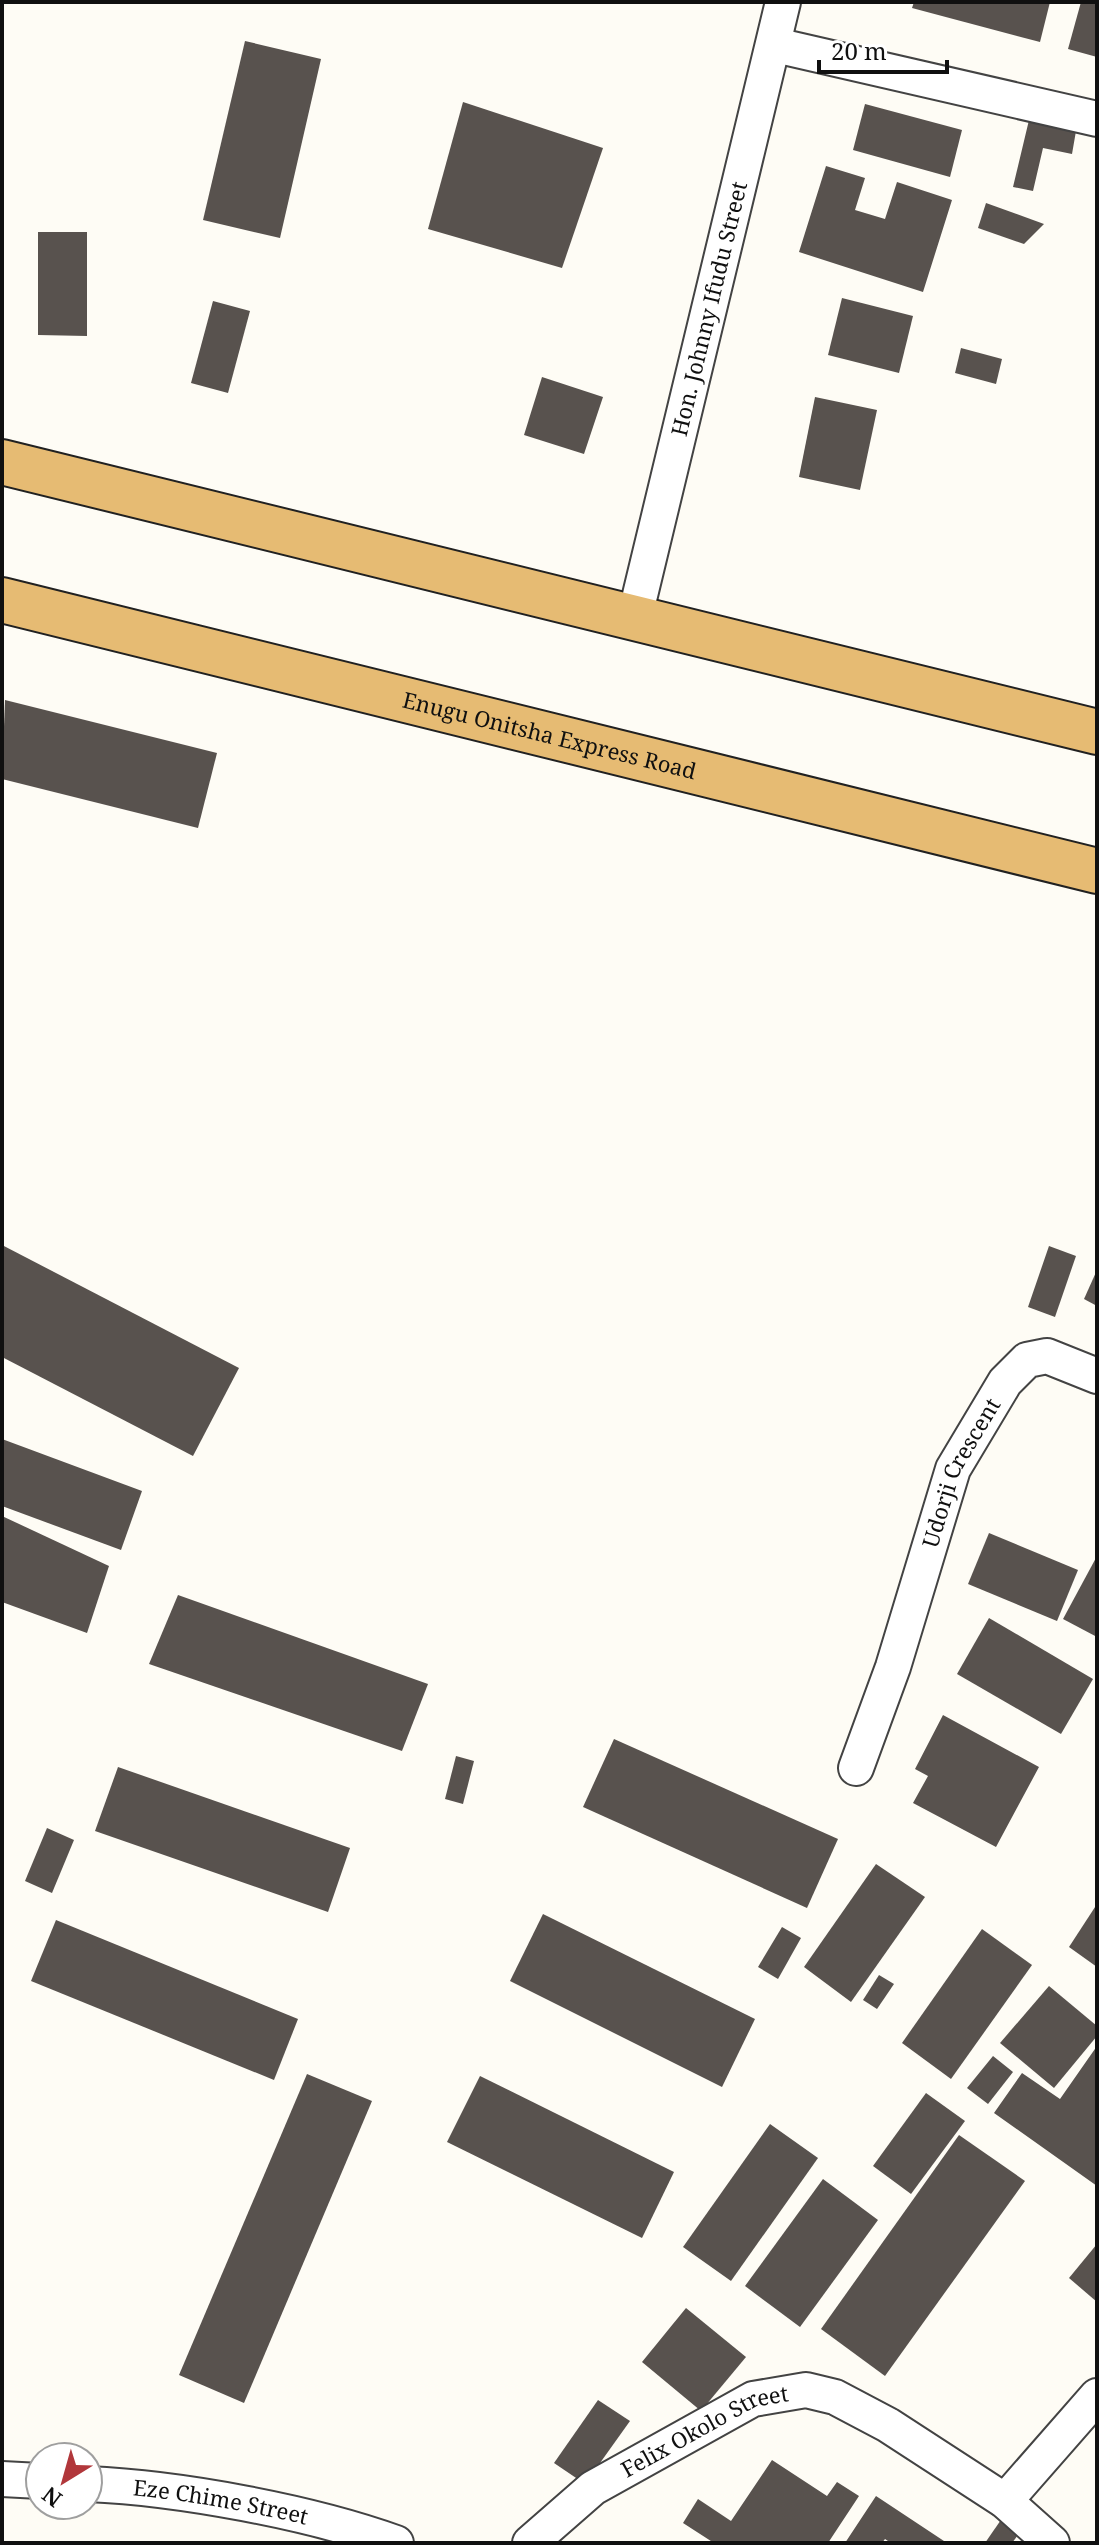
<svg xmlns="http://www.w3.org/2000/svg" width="1099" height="2545" viewBox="0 0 1099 2545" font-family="'Noto Serif',serif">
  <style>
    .building { fill: #58524e }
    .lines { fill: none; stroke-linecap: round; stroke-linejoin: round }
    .minor-casing { stroke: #434343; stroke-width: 38 }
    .trunk-casing { stroke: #212121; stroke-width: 48 }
    .minor { stroke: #fff; stroke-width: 34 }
    .trunk { stroke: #e6bb73; stroke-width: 44 }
    .labels { text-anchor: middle; stroke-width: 8; stroke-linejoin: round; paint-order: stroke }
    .street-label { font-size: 22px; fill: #101010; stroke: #fff }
  </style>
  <rect width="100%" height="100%" fill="#fefcf5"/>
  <!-- building -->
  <g class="building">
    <path d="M914,2H1050L1040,42L912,8Z"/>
    <path d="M1081,2H1097V57L1068,49Z"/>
    <path d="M245,41L321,59L280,238L203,220Z"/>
    <path d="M463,102L603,148L562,268L428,229Z"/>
    <path d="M865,104L962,130L950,177L853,150Z"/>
    <path d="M1029,120L1076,131L1072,154L1043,148L1033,191L1013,187Z"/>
    <path d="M826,166L865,178L855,210L885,219L897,182L952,200L923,292L799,252Z"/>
    <path d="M986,203L1044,224L1024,244L978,228Z"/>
    <path d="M38,232H87V336L38,335Z"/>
    <path d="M842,298L913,316L899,373L828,355Z"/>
    <path d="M213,301L250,311L228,393L191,383Z"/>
    <path d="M961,348L1002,359L996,384L955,373Z"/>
    <path d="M542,377L603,397L584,454L524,435Z"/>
    <path d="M815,397L877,410L860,490L799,477Z"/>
    <path d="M5,700L217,753L198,828L2,779Z"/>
    <path d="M2,1245L239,1368L193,1456L2,1357Z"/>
    <path d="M1049,1246L1076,1256L1055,1317L1028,1307Z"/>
    <path d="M1097,1270V1306L1084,1299Z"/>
    <path d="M2,1439L142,1491L121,1550L2,1506Z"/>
    <path d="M2,1516L109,1566L87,1633L2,1602Z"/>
    <path d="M989,1533L1078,1570L1057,1621L968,1584Z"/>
    <path d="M1097,1556V1637L1063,1619Z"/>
    <path d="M178,1595L428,1684L402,1751L149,1664Z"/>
    <path d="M989,1618L1093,1679L1061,1734L957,1674Z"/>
    <path d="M943,1715L1039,1767L996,1847L913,1803L928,1776L915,1769Z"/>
    <path d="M614,1739L838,1839L807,1908L583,1807Z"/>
    <path d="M456,1756L474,1761L463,1804L445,1799Z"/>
    <path d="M118,1767L350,1848L328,1912L95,1831Z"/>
    <path d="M47,1828L74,1840L52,1893L25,1881Z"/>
    <path d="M876,1864L925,1897L851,2002L804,1967Z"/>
    <path d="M1097,1904V1967L1069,1947Z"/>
    <path d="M543,1914L755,2019L722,2087L510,1981Z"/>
    <path d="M56,1920L298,2019L274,2080L31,1981Z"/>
    <path d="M782,1927L801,1938L778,1979L758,1967Z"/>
    <path d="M982,1929L1032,1965L951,2079L902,2043Z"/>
    <path d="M879,1975L894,1984L877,2009L863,2000Z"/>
    <path d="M1049,1986L1097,2026V2036L1054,2088L1000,2043Z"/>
    <path d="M1097,2046V2186L994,2113L1022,2073L1060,2099Z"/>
    <path d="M993,2056L1013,2072L988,2104L967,2088Z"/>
    <path d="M307,2074L372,2101L244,2403L179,2375Z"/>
    <path d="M480,2076L674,2172L642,2238L447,2142Z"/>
    <path d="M926,2093L965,2121L911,2194L873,2166Z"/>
    <path d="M770,2124L818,2158L731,2281L683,2247Z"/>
    <path d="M959,2135L1025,2181L885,2376L821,2329Z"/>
    <path d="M823,2179L878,2220L800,2327L745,2286Z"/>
    <path d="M1097,2244V2302L1069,2278Z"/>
    <path d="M686,2308L746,2357L701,2411L642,2362Z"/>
    <path d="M598,2400L630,2421L585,2484L554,2463Z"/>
    <path d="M772,2460L827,2496L837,2482L859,2496L828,2543H714L683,2523L698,2499L731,2521Z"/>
    <path d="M876,2496L947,2543H891L885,2539L882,2543H845Z"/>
    <path d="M1005,2514L1024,2527L1012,2543H985Z"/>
  </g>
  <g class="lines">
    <defs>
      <g id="minor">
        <path d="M775,45L1097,119"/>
        <path id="s1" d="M635,616L783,2"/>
        <path id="s2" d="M856,1768L893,1667L953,1469L1005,1382L1027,1360L1047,1356L1097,1376"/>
        <path d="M2,2479L40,2481"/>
        <path id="s3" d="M88,2484C180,2488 310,2512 396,2543"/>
        <path d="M1005,2501L1097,2396"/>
        <path id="s4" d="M530,2543L593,2488L753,2399L806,2390L835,2397L888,2425L1005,2501L1052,2543"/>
      </g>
      <g id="trunk">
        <path d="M2,462L1097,732"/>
        <path id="s5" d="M2,600L1097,871"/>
      </g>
    </defs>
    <!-- minor casing -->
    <use href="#minor" class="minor-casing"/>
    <!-- trunk casing -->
    <use href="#trunk" class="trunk-casing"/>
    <!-- minor -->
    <use href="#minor" class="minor"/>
    <!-- trunk -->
    <use href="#trunk" class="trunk"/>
  </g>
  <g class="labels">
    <!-- street labels -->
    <g class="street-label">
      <text dy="8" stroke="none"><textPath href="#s1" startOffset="316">Hon. Johnny Ifudu Street</textPath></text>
      <text dy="8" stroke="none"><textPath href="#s5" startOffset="564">Enugu Onitsha Express Road</textPath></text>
      <text dy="8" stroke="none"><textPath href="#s2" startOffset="314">Udorji Crescent</textPath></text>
      <text dy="8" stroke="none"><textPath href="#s4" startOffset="210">Felix Okolo Street</textPath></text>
      <text dy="8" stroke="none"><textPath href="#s3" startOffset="134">Eze Chime Street</textPath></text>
    </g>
  </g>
  <!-- border -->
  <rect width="1099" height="2545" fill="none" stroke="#101010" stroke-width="8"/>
  <!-- north arrow -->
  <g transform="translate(64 2481) rotate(217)"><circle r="38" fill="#ffffff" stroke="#9f9f9f" stroke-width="2"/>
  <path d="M0-6L14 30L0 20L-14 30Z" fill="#b1373b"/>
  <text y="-12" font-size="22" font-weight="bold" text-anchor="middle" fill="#101010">N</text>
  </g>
  <!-- scale -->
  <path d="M819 60v12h128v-12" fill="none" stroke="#101010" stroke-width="4"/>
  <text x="831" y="60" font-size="24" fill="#101010" stroke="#ffffff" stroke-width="6" paint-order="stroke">20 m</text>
</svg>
